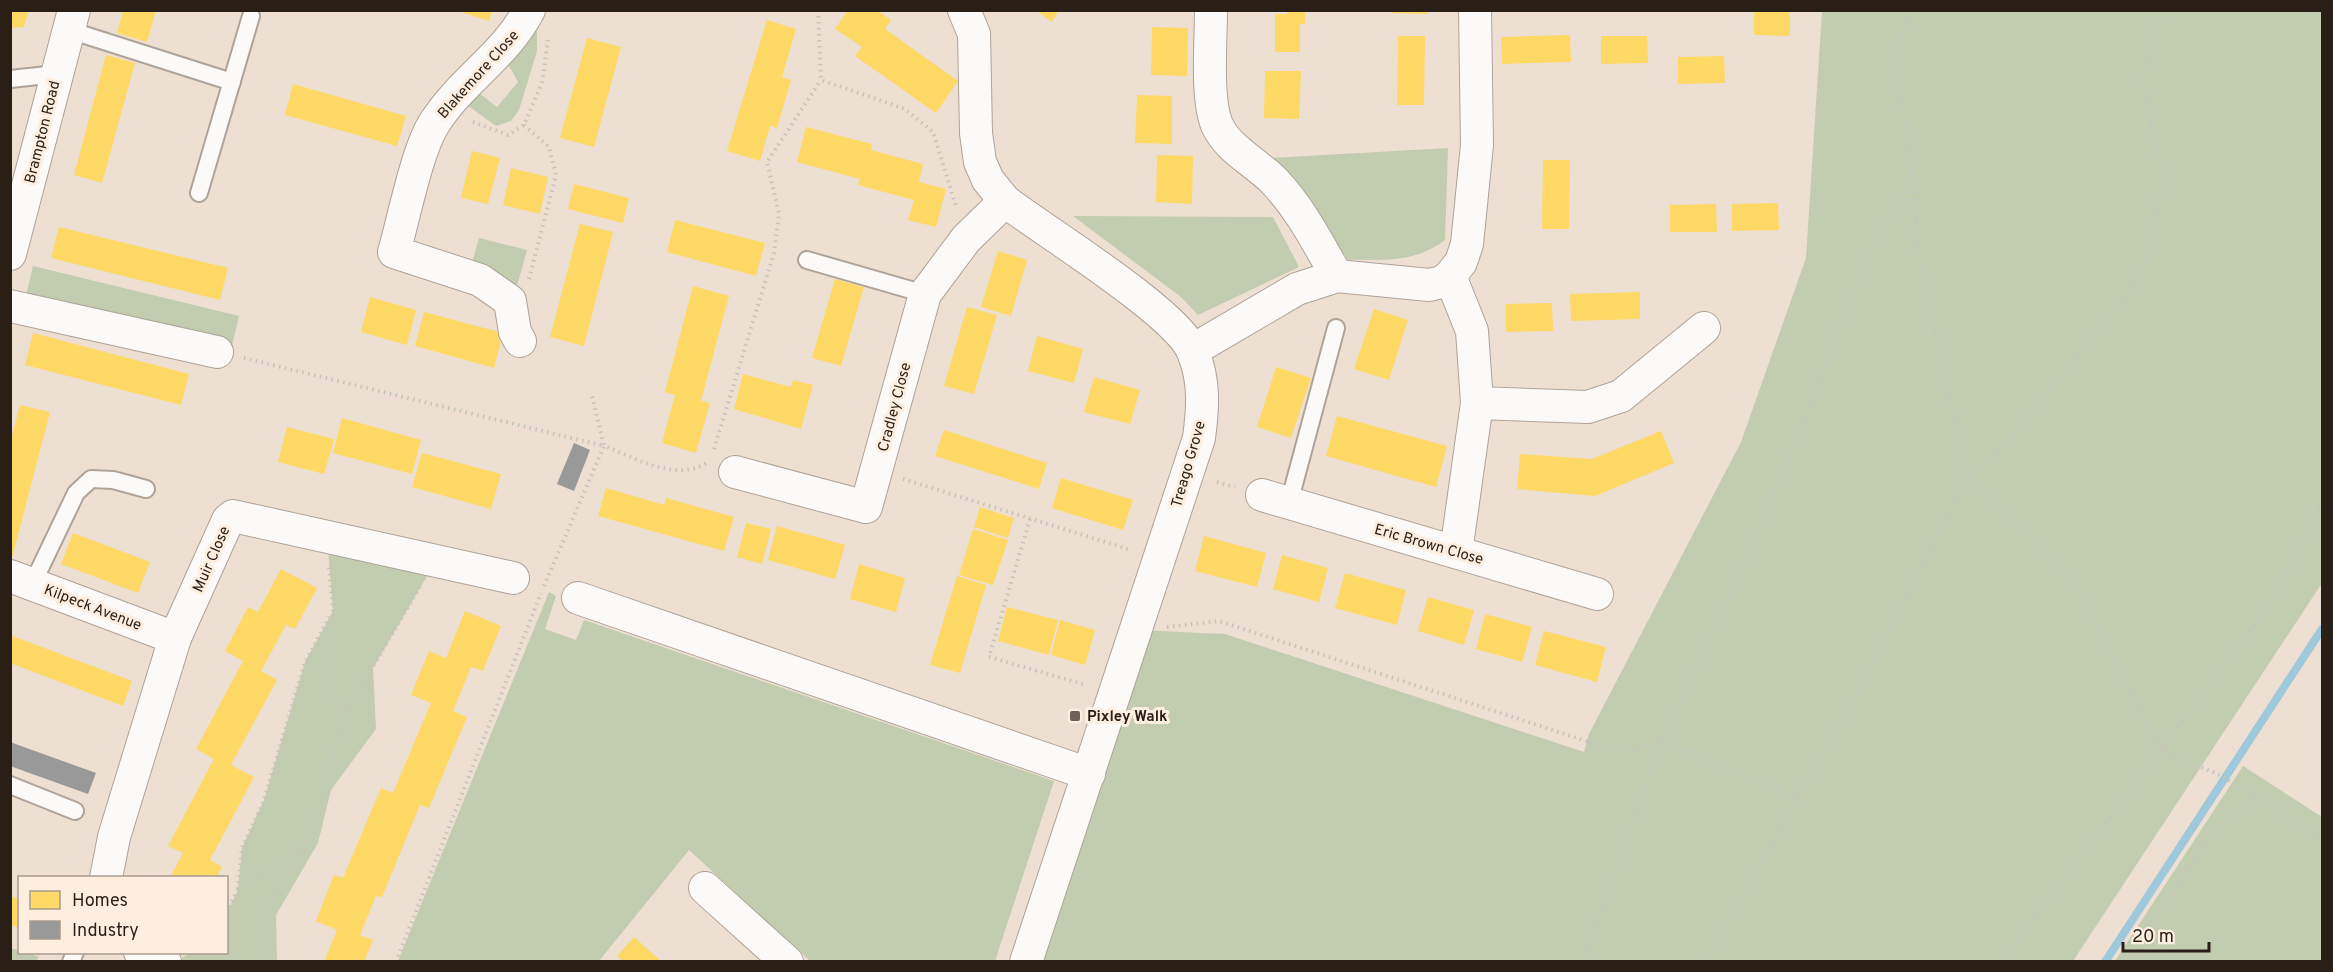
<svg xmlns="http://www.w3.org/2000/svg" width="2333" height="972" viewBox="0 0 2333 972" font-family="Overpass,sans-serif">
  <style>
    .green { fill: #c2ccae }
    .homes { fill: #ffd966 }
    .industry { fill: #999 }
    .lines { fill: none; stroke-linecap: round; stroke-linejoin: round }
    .stream { stroke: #9ec9db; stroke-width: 8 }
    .service-casing { stroke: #aea399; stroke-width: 20 }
    .minor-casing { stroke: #aea399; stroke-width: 34 }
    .path { stroke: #c7c3bd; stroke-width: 4; stroke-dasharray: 1.5 4.5; stroke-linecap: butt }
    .service { stroke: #fcfaf8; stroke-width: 16 }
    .minor { stroke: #fcfaf8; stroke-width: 32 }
    .poi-dot { fill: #6e6258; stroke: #feeedf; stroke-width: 2 }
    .labels { text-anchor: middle; stroke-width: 6; stroke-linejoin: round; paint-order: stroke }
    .street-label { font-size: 15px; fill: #291f16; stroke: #feeedf }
    .poi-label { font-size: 15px; font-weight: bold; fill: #291f16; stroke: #feeedf; text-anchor: start }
  </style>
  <rect width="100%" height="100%" fill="#eddfd2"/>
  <!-- green -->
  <g class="green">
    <path d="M1822,11H2322V583L2073,961L1026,962L1136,630L1225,634L1584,752L1589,734L1741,442L1806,258Z"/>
    <path d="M537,24V51L519,110L511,121L496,126L467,105L479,93L497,107L518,82L508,64Z"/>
    <path d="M1448,148L1445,240C1412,264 1386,259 1348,260L1301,188L1271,158Z"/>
    <path d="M1073,216L1273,217L1299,267L1198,315L1181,297Z"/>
    <path d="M479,238L527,250L517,286L469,274Z"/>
    <path d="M33,266L239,316L231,350L25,300Z"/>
    <path d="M327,536L436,561L373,668L376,729L331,790L318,843L276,915L277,961L177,962L189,953L226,952L227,912L238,890L242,848L264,800L305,662L333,611Z"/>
    <path d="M549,592L556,596L545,629L576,640L584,620L1054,781L995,961H810L689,850L599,961H398Z"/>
    <path d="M2243,766L2322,817V961H2115Z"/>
    <path d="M11,948L39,957L36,961H11Z"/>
  </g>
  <!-- homes -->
  <g class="homes">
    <path d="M10,10H29L24,27L10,28Z"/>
    <path d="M123,10H156L147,42L117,33Z"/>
    <path d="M455,10H492L489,21Z"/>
    <path d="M848,10H877L891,20L885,29L958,81L936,113L855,56L862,47L835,29Z"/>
    <path d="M1035,10H1059L1052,22Z"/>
    <path d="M1287,10H1305V24H1300V52H1275V14H1287Z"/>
    <path d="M1392,10H1428V14L1392,13Z"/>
    <path d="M1754,10H1790V36L1754,35Z"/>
    <path d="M767,20L796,29L782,77L791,80L777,128L770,126L760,161L727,151Z"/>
    <path d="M1152,27L1188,28L1187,76L1151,75Z"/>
    <path d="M1570,35L1571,62L1502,64L1501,37Z"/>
    <path d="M1398,36H1425L1424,105H1397Z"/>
    <path d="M1601,36H1647L1648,63L1601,64Z"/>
    <path d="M587,38L621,47L594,147L560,138Z"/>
    <path d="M106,55L135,63L102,183L74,175Z"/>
    <path d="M1724,56L1725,83L1678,84V57Z"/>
    <path d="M1265,71H1301L1299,119L1264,118Z"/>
    <path d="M293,84L406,116L397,146L285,115Z"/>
    <path d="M1137,95L1172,96V144L1135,143Z"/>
    <path d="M806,127L872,144L871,150L923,164L919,182L946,189L936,227L908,220L914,200L858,185L860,179L797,162Z"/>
    <path d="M472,151L500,158L488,204L461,198Z"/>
    <path d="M1157,155L1193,156L1192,204L1156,202Z"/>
    <path d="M1543,160H1570L1569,229H1542Z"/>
    <path d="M511,168L548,177L540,214L503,205Z"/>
    <path d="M574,184L629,198L623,223L568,209Z"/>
    <path d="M1778,203L1779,230L1732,231V204Z"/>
    <path d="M1716,204L1717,232H1670V205Z"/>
    <path d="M675,220L765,243L756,276L667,252Z"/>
    <path d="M580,224L613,232L584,346L550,337Z"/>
    <path d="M59,227L228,268L220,300L51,258Z"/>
    <path d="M998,251L1027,260L1011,316L981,307Z"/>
    <path d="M835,279L864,287L841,366L812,358Z"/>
    <path d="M693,286L729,296L701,401L710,403L696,453L662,443L675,395L665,392Z"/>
    <path d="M1640,292V319L1571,321L1570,294Z"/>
    <path d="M370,297L416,310L407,345L361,332Z"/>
    <path d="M1552,303L1553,331L1506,332V304Z"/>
    <path d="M967,307L997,315L974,394L944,386Z"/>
    <path d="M1374,309L1408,320L1389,380L1354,369Z"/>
    <path d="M424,312L503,333L494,368L415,346Z"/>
    <path d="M33,333L189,374L181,405L25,365Z"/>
    <path d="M1037,336L1083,349L1074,383L1028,371Z"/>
    <path d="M1276,367L1311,378L1291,438L1257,427Z"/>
    <path d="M743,374L791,387L793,380L813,385L801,429L734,409Z"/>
    <path d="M1094,377L1140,390L1130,424L1084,412Z"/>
    <path d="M20,405L50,412L11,562L10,443Z"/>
    <path d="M1337,416L1447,446L1436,487L1326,456Z"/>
    <path d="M342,418L421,440L412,474L333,453Z"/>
    <path d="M287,427L334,439L324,474L278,462Z"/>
    <path d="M944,430L1047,463L1039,489L935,456Z"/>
    <path d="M1661,431L1674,463L1595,496L1517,489L1520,454L1592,459Z"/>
    <path d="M422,453L501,474L491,509L412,487Z"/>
    <path d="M1061,478L1133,500L1123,530L1052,508Z"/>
    <path d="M606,488L664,505L666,498L734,517L724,551L598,516Z"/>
    <path d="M980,507L1014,518L1008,538L974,527Z"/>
    <path d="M746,523L771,529L762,564L737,557Z"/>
    <path d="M777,526L845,545L835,579L768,560Z"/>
    <path d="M973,529L1008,540L993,585L959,575Z"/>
    <path d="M73,533L150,562L138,593L61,564Z"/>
    <path d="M1204,536L1266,553L1257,587L1195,571Z"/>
    <path d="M1282,555L1328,568L1319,602L1273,589Z"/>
    <path d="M859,564L905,578L896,612L850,599Z"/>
    <path d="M281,569L317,588L295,629L286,625L261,671L277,680L231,765L254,777L210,860L222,867L216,878H170L183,853L168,846L214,759L196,749L243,661L225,651L248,607L258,612Z"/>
    <path d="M1345,573L1406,590L1397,625L1335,608Z"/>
    <path d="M957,576L986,585L960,673L930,665Z"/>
    <path d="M1428,597L1474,610L1464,645L1418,631Z"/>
    <path d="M1007,607L1058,620L1049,655L998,641Z"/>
    <path d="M465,611L501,626L483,671L471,667L453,711L467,717L429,808L420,805L382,897L376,896L360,935L373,940L364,962H324L337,930L316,921L334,875L343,878L381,788L393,793L431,703L411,695L429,651L446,658Z"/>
    <path d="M1485,614L1532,627L1522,662L1476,649Z"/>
    <path d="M1060,620L1095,630L1085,665L1051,655Z"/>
    <path d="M1544,631L1606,647L1597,682L1535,665Z"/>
    <path d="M10,635L132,681L123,706L10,663Z"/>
    <path d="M10,896L20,899V928L10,925Z"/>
    <path d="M634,937L662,962H624L617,956Z"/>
  </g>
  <!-- industry -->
  <g class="industry">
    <path d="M574,443L590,450L574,491L557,484Z"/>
    <path d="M10,742L96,773L88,794L10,766Z"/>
  </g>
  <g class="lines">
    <!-- stream -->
    <path class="stream" d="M2105,962L2322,629"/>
    <defs>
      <g id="service">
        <path d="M69,30L232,82"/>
        <path d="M10,79L57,74"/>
        <path d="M199,193L251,16"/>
        <path d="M807,260L925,294"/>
        <path d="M1289,503L1336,328"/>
        <path d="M32,585L76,493L91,479L113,480L146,489"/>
        <path d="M10,785L75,811"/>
        <path d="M71,962L75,952"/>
      </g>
      <g id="minor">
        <path d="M964,10L974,34L976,133L980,162L988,180L1005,201C1044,231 1178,313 1193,352C1205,381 1203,408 1199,438L1026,962"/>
        <path d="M1211,10C1211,41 1206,99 1217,125C1228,150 1259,164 1276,183C1302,211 1318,244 1337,276"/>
        <path d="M10,254L74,10"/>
        <path d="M1450,276L1472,331L1477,403L1456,552"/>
        <path d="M10,306L217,352"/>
        <path d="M520,341L515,332L510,301L480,280L394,252C404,218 417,149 435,122C462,80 506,55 529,10"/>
        <path d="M1193,350L1297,289L1337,276L1429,285L1442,282L1450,276L1461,262L1467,244L1477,145L1475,10"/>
        <path d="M1477,403L1588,407L1621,396L1704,328"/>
        <path d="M735,472L866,507L925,294L966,239L1005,201"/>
        <path d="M1262,495L1597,594"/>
        <path d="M10,576L175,638"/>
        <path d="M578,598L1089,774"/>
        <path d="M106,878L114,837L175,638L228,520L233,516L513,578"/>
        <path d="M705,888L787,962"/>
        <path d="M140,952L165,962"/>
      </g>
    </defs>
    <!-- service casing -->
    <use href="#service" class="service-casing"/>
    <!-- minor casing -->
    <use href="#minor" class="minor-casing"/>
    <!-- path -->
    <g class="path">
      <path d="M818,10L821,80L905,109L933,132L956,206"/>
      <path d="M2162,10L2142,80L2162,177L2152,251L2124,298L2009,441L1967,476L2074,581L2159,749L2220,775L2258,799"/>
      <path d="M473,122L508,135L524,125L542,83L548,40"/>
      <path d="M524,125L549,147L556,175L529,279"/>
      <path d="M244,358L604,446L592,396"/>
      <path d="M714,449L774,253L779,214L767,162L821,80"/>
      <path d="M903,479L1131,550"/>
      <path d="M1217,482L1235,487"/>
      <path d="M1030,519L989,657L1086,685"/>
      <path d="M544,586L604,446C637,458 673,482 707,463"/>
      <path d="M1167,627L1219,621L1586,741L1631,751L1662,740L1752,546L1812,401L1843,316L1874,245L1913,178"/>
      <path d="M346,712L420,587"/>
      <path d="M238,889L242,848L264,800L305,662L331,614"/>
      <path d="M226,912L238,890L311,841L345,713L325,684L333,611L329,567"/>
      <path d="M10,955L28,960"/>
      <path d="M261,962V914L309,844"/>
      <path d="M396,962L541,593"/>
      <path d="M1582,962L1662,740L1799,799"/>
      <path d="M1705,962L1856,696L1967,476L1919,259L1913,178L1894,50L1912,10"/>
      <path d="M2001,962L2273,600L2322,502"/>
      <path d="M2126,962L2213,832L2258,799L2322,839"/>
    </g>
    <!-- service -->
    <use href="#service" class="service"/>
    <!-- minor -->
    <use href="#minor" class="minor"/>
  </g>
  <!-- markers -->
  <rect class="poi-dot" x="1069" y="710" width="12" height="12" rx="3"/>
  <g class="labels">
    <!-- street labels -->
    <g class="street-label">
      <text transform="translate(478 74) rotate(-48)" y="5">Blakemore Close</text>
      <text transform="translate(42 132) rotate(-76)" y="5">Brampton Road</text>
      <text transform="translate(894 407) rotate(-75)" y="5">Cradley Close</text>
      <text transform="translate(1188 464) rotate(-74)" y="5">Treago Grove</text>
      <text transform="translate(1429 544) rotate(16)" y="5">Eric Brown Close</text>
      <text transform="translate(211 559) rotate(-66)" y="5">Muir Close</text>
      <text transform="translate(93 607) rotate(21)" y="5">Kilpeck Avenue</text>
    </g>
    <!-- poi labels -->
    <g class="poi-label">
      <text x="1087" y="721">Pixley Walk</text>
    </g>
  </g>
  <!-- border -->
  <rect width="2333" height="972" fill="none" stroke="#291f16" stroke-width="24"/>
  <!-- legend -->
  <rect x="18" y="876" width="210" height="78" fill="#feeedf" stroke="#a99b8f" stroke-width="1.5"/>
  <rect x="30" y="891" width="30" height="18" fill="#ffd966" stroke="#a99b8f" stroke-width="1.5"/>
  <text x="72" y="906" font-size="18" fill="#291f16">Homes</text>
  <rect x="30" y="921" width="30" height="18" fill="#999999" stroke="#a99b8f" stroke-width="1.5"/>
  <text x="72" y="936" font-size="18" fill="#291f16">Industry</text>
  <!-- scale -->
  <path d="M2123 942v9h86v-9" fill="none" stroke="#291f16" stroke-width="3"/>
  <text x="2132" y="942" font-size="18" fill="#291f16" stroke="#feeedf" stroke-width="4.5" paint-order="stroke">20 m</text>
</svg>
